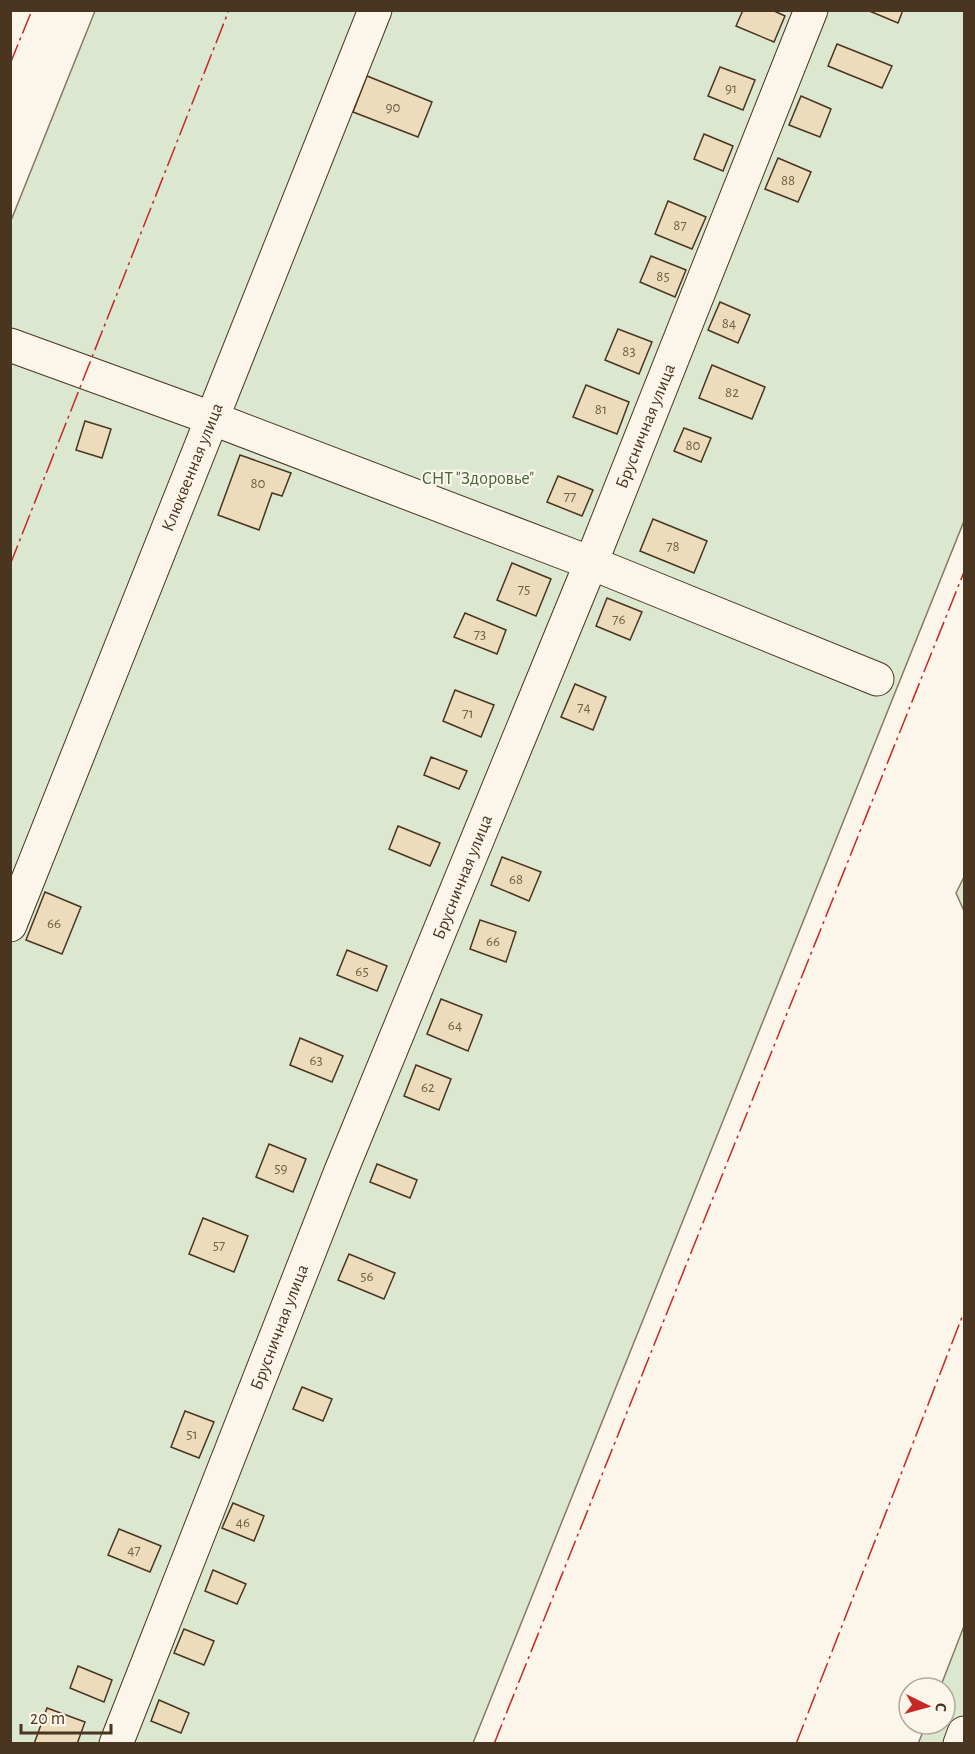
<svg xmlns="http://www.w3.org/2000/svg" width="975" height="1754" viewBox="0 0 975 1754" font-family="'Alegreya Sans',sans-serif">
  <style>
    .green { fill: #dce7d0; stroke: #887966; stroke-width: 1.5 }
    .building { fill: #ecdcbc; stroke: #4a3520; stroke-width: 1.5 }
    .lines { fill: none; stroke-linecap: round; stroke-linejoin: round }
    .minor-casing { stroke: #4a3520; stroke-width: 35 }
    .minor { stroke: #fbf6e9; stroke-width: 33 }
    .power { stroke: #c62828; stroke-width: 1.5; stroke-dasharray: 21 4.5 3 4.5; stroke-linecap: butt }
    .labels { text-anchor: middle; stroke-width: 4.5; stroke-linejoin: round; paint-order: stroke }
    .number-label { font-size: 15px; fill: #725f47 }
    .street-label { font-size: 18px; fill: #4a3520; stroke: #fbf6e9 }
    .park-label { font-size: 18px; fill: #436837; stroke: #fbf6e9 }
  </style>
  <rect width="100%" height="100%" fill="#fbf6e9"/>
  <!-- green -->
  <g class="green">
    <path d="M95,11H964V521L473,1743H11L10,223Z"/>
    <path d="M964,877V911L956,893Z"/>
    <path d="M964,1626V1743L918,1744L926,1724H945V1688H940Z"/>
  </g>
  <!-- building -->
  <g class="building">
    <path d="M743,10H772L785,16L774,42L736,26Z"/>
    <path d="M867,10H903L898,23Z"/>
    <path d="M837,44L892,66L882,88L828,66Z"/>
    <path d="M720,67L755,80L743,110L708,96Z"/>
    <path d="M367,76L432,102L418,137L353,112Z"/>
    <path d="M801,96L831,109L820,137L789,125Z"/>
    <path d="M704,134L733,146L723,171L694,159Z"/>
    <path d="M778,158L811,172L798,202L765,189Z"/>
    <path d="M668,201L706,217L692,249L655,234Z"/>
    <path d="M651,256L686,270L675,297L640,282Z"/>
    <path d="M720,302L750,315L738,343L708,330Z"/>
    <path d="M618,329L652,342L639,374L605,360Z"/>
    <path d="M712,365L765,387L752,419L699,398Z"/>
    <path d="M586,385L629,402L617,434L573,417Z"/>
    <path d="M85,421L111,429L102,458L76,450Z"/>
    <path d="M684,428L711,438L701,462L674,451Z"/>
    <path d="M240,455L291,473L282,496L272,493L259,530L218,515Z"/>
    <path d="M558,476L593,490L582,516L547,502Z"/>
    <path d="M653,519L707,541L694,573L640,551Z"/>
    <path d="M512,563L551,579L536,616L497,600Z"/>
    <path d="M607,598L642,612L630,640L596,626Z"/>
    <path d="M465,613L506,630L497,654L454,637Z"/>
    <path d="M575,684L606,697L593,730L561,717Z"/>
    <path d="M455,690L494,705L481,737L443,721Z"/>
    <path d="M431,757L467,771L459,789L424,775Z"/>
    <path d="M398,826L440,843L430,866L389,849Z"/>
    <path d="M502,857L541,872L529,901L491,885Z"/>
    <path d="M45,892L81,907L62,954L26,940Z"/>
    <path d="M480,920L516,932L506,962L470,949Z"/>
    <path d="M347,950L387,966L377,991L337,975Z"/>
    <path d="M441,999L482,1015L468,1051L427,1034Z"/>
    <path d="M300,1038L343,1056L332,1082L290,1065Z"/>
    <path d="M416,1065L451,1079L439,1110L404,1096Z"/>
    <path d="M269,1144L306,1159L293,1192L256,1177Z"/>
    <path d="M377,1164L417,1180L410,1198L370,1182Z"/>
    <path d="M203,1218L248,1236L234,1272L189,1254Z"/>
    <path d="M349,1254L395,1273L384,1299L338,1280Z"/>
    <path d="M302,1387L332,1399L323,1421L293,1409Z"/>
    <path d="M185,1411L214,1422L199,1458L171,1447Z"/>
    <path d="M233,1503L264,1516L254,1541L222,1528Z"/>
    <path d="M119,1529L161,1546L150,1572L108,1555Z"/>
    <path d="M213,1570L246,1584L237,1604L205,1591Z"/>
    <path d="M184,1629L214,1641L204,1665L174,1653Z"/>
    <path d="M78,1666L112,1680L104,1702L70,1688Z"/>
    <path d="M159,1700L189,1713L181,1733L151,1721Z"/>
    <path d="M47,1708L85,1722L77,1744H34Z"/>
  </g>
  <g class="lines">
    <defs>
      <g id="minor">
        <path d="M10,345L211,418L591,563L877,679"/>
        <path d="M10,925L375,10"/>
        <path d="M116,1744L341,1171L591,563L811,10"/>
        <path d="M960,1744L964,1733"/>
      </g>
    </defs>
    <!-- minor casing -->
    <use href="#minor" class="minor-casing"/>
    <!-- minor -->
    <use href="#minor" class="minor"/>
    <!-- power -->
    <g class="power">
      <path d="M10,64L32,10"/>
      <path d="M10,565L229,10"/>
      <path d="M494,1744L964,572"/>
      <path d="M796,1744L964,1312"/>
    </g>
  </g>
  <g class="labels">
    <!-- number labels -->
    <g class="number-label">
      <text x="731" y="93">91</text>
      <text x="393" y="112">90</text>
      <text x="788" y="185">88</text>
      <text x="680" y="230">87</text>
      <text x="663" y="281">85</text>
      <text x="729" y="328">84</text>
      <text x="629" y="356">83</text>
      <text x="732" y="397">82</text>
      <text x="601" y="414">81</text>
      <text x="693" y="450">80</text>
      <text x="258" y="488">80</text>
      <text x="570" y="501">77</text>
      <text x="673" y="551">78</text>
      <text x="524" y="594">75</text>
      <text x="619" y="624">76</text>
      <text x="480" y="639">73</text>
      <text x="584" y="712">74</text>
      <text x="468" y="718">71</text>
      <text x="516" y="884">68</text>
      <text x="54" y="928">66</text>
      <text x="493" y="946">66</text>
      <text x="362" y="976">65</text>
      <text x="455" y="1030">64</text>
      <text x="316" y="1065">63</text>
      <text x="428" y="1092">62</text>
      <text x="281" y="1173">59</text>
      <text x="219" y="1250">57</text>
      <text x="367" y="1281">56</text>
      <text x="192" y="1439">51</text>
      <text x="243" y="1527">46</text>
      <text x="134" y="1555">47</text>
    </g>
    <!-- street labels -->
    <g class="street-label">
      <text transform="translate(645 426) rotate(-68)" y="6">Брусничная улица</text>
      <text transform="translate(192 467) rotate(-68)" y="6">Клюквенная улица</text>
      <text transform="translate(462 877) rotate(-68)" y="6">Брусничная улица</text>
      <text transform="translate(279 1327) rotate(-69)" y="6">Брусничная улица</text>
    </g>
    <!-- park labels -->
    <g class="park-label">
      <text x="478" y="484">СНТ "Здоровье"</text>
    </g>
  </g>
  <!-- border -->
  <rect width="975" height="1754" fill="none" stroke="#4a3520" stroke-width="24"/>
  <!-- north arrow -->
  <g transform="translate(927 1706) rotate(95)"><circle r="28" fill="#fbf6e9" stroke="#b4a999" stroke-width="1.5"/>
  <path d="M0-4.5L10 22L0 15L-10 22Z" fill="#c62828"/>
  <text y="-9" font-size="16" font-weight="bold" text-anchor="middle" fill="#4a3520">С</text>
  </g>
  <!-- scale -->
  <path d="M21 1724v9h90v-9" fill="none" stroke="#4a3520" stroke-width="3"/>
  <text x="30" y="1724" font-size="18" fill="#4a3520" stroke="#fbf6e9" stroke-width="4.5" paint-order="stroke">20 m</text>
</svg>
